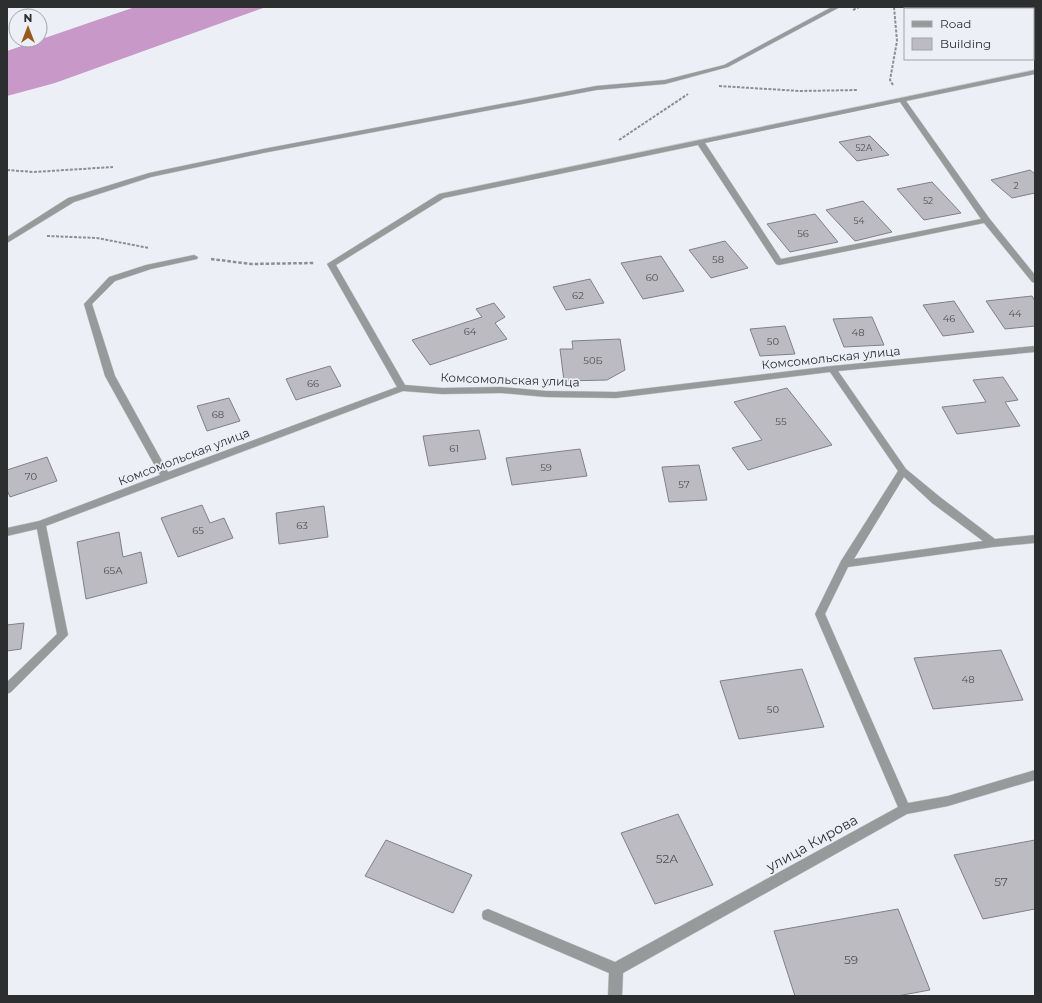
<svg xmlns="http://www.w3.org/2000/svg" width="1042" height="1003" viewBox="0 0 1042 1003" font-family="Montserrat,sans-serif">
  <style>
    .forest { fill: #c898c9 }
    .building { fill: #bdbbc2; stroke: #818086 }
    .lines { fill: none; stroke-linecap: round; stroke-linejoin: round }
    .street-casing { stroke: #cacdd2; stroke-width: 1 }
    .path-far1 { stroke: #8b8e92; stroke-width: 2; stroke-dasharray: 3 1.5; stroke-linecap: butt }
    .path { stroke: #8b8e92; stroke-width: 2.5; stroke-dasharray: 3.5 2; stroke-linecap: butt }
    .street { fill: #979a9b; fill-rule: evenodd }
    .labels { text-anchor: middle; stroke-width: 3.5; stroke-linejoin: round; paint-order: stroke }
    .far-number-label { font-size: 9px; fill: #515154 }
    .number-label { font-size: 10px; fill: #515154 }
    .street-label { font-size: 12px; fill: #2d2e30; stroke: #ecf0f6 }
    .near-number-label { font-size: 12px; fill: #515154 }
    .near-street-label { font-size: 14px; fill: #2d2e30; stroke: #ecf0f6 }
  </style>
  <rect width="100%" height="100%" fill="#ecf0f6"/>
  <!-- forest -->
  <path class="forest" d="M135,7H266L55,83L7,96V51Z"/>
  <!-- building -->
  <g class="building">
    <path d="M870,136L889,155L857,161L839,142Z"/>
    <path d="M1030,170L1035,174V193L1012,198L991,180Z"/>
    <path d="M932,182L961,213L924,220L897,189Z"/>
    <path d="M863,201L892,232L855,241L826,210Z"/>
    <path d="M815,214L838,242L790,252L767,224Z"/>
    <path d="M725,241L748,268L711,278L689,250Z"/>
    <path d="M661,256L684,291L643,299L621,263Z"/>
    <path d="M590,279L604,303L566,310L553,287Z"/>
    <path d="M1032,296L1035,301V326L1005,329L986,301Z"/>
    <path d="M954,301L974,332L943,336L923,305Z"/>
    <path d="M494,303L505,317L495,323L507,339L430,365L412,340L482,317L476,309Z"/>
    <path d="M872,317L884,345L844,347L833,319Z"/>
    <path d="M785,326L795,354L760,356L750,329Z"/>
    <path d="M620,339L625,370L607,380L564,381L560,349H573L572,341Z"/>
    <path d="M330,366L341,386L296,400L286,379Z"/>
    <path d="M1003,377L1018,400L1005,402L1020,426L957,434L942,407L986,402L973,380Z"/>
    <path d="M787,388L832,445L748,470L732,448L762,440L734,402Z"/>
    <path d="M229,398L240,421L207,431L197,406Z"/>
    <path d="M479,430L486,459L429,466L423,436Z"/>
    <path d="M580,449L587,476L512,485L506,458Z"/>
    <path d="M47,457L57,481L10,497L7,490V470Z"/>
    <path d="M699,465L707,500L669,502L662,467Z"/>
    <path d="M202,505L210,523L224,518L233,538L178,557L161,518Z"/>
    <path d="M324,506L328,537L279,544L276,513Z"/>
    <path d="M119,532L123,557L141,552L147,583L86,599L77,542Z"/>
    <path d="M24,623L21,649L7,651V625Z"/>
    <path d="M1001,650L1023,700L933,709L914,658Z"/>
    <path d="M802,669L824,727L739,739L720,681Z"/>
    <path d="M678,814L713,885L655,904L621,833Z"/>
    <path d="M386,840L472,875L453,913L365,876Z"/>
    <path d="M1035,840V909L983,919L954,855Z"/>
    <path d="M898,909L930,990L897,996H795L774,931Z"/>
  </g>
  <g class="lines">
    <defs>
      <g id="street">
        <path d="M832,7H840L728,67L665,84L596,90L263,153L151,177L74,202L7,243V237L68,198L149,173L263,149L596,86L665,80L724,65Z"/>
        <path d="M1035,70V74L906,101L989,218L1035,275V283L1032,282L984,223L779,265L776,264L698,145L444,198L336,265L405,385L442,388L501,387L546,391L616,392L832,366L1035,346V352L838,371L906,469L940,497L995,539L1035,535V543L993,547L848,567L825,614L908,803L948,796L1035,770V780L948,806L907,814L623,973L622,996H608L609,973L483,919L482,915L483,911L488,909L615,962L898,807L815,614L841,561L898,471L830,372L616,398L546,397L501,393L442,394L403,391L46,526L68,635L11,692L7,694V682L57,634L37,529L7,536V528L39,521L160,475L105,376L84,304L109,277L146,265L194,255L198,257L197,259L151,269L115,281L92,304L115,376L168,472L397,387L327,264L439,194ZM900,102L981,219L781,259L705,143ZM904,477L932,503L983,541L854,559Z"/>
      </g>
    </defs>
    <!-- street casing -->
    <use href="#street" class="street-casing"/>
    <!-- path-far1 -->
    <g class="path-far1">
      <path d="M853,10L859,7"/>
      <path d="M893,85L890,80L897,41L894,7"/>
      <path d="M719,86L800,91L858,90"/>
      <path d="M619,140L688,94"/>
      <path d="M7,170L34,172L113,167"/>
      <path d="M47,236L97,238L149,248"/>
    </g>
    <!-- path -->
    <path class="path" d="M211,259L251,264L314,263"/>
    <!-- street -->
    <use href="#street" class="street"/>
  </g>
  <g class="labels">
    <!-- far-number labels -->
    <g class="far-number-label">
      <text x="864" y="151">52А</text>
      <text x="1016" y="189">2</text>
      <text x="928" y="204">52</text>
      <text x="859" y="224">54</text>
    </g>
    <!-- number labels -->
    <g class="number-label">
      <text x="803" y="237">56</text>
      <text x="718" y="263">58</text>
      <text x="652" y="281">60</text>
      <text x="578" y="299">62</text>
      <text x="1015" y="317">44</text>
      <text x="949" y="322">46</text>
      <text x="470" y="335">64</text>
      <text x="858" y="336">48</text>
      <text x="773" y="345">50</text>
      <text x="593" y="364">50Б</text>
      <text x="313" y="387">66</text>
      <text x="218" y="418">68</text>
      <text x="781" y="425">55</text>
      <text x="454" y="452">61</text>
      <text x="546" y="471">59</text>
      <text x="31" y="480">70</text>
      <text x="684" y="488">57</text>
      <text x="302" y="529">63</text>
      <text x="198" y="534">65</text>
      <text x="113" y="574">65А</text>
      <text x="968" y="683">48</text>
      <text x="773" y="713">50</text>
    </g>
    <!-- street labels -->
    <g class="street-label">
      <text transform="translate(831 358) rotate(-6)" y="4">Комсомольская улица</text>
      <text transform="translate(510 380) rotate(2)" y="4">Комсомольская улица</text>
      <text transform="translate(184 457) rotate(-21)" y="4">Комсомольская улица</text>
    </g>
    <!-- near-number labels -->
    <g class="near-number-label">
      <text x="667" y="863">52А</text>
      <text x="1001" y="886">57</text>
      <text x="851" y="964">59</text>
    </g>
    <!-- near-street labels -->
    <g class="near-street-label">
      <text transform="translate(812 843) rotate(-29)" y="5">улица Кирова</text>
    </g>
  </g>
  <!-- border -->
  <rect width="1042" height="1003" fill="none" stroke="#2d2e30" stroke-width="16"/>
  <!-- legend -->
  <rect x="904" y="8" width="130" height="52" fill="#ecf0f6" stroke="#a0a2a7"/>
  <rect x="912" y="21" width="20" height="6" fill="#979a9b" stroke="#a0a2a7"/>
  <text x="940" y="28" font-size="12" fill="#2d2e30">Road</text>
  <rect x="912" y="38" width="20" height="12" fill="#bdbbc2" stroke="#a0a2a7"/>
  <text x="940" y="48" font-size="12" fill="#2d2e30">Building</text>
  <!-- north arrow -->
  <g transform="translate(28 28)"><circle r="19" fill="#ecf0f6" stroke="#a0a2a7"/>
  <path d="M0-3L7 15L0 10L-7 15Z" fill="#975a1e"/>
  <text y="-6" font-size="11" font-weight="bold" text-anchor="middle" fill="#2d2e30">N</text>
  </g>
</svg>
